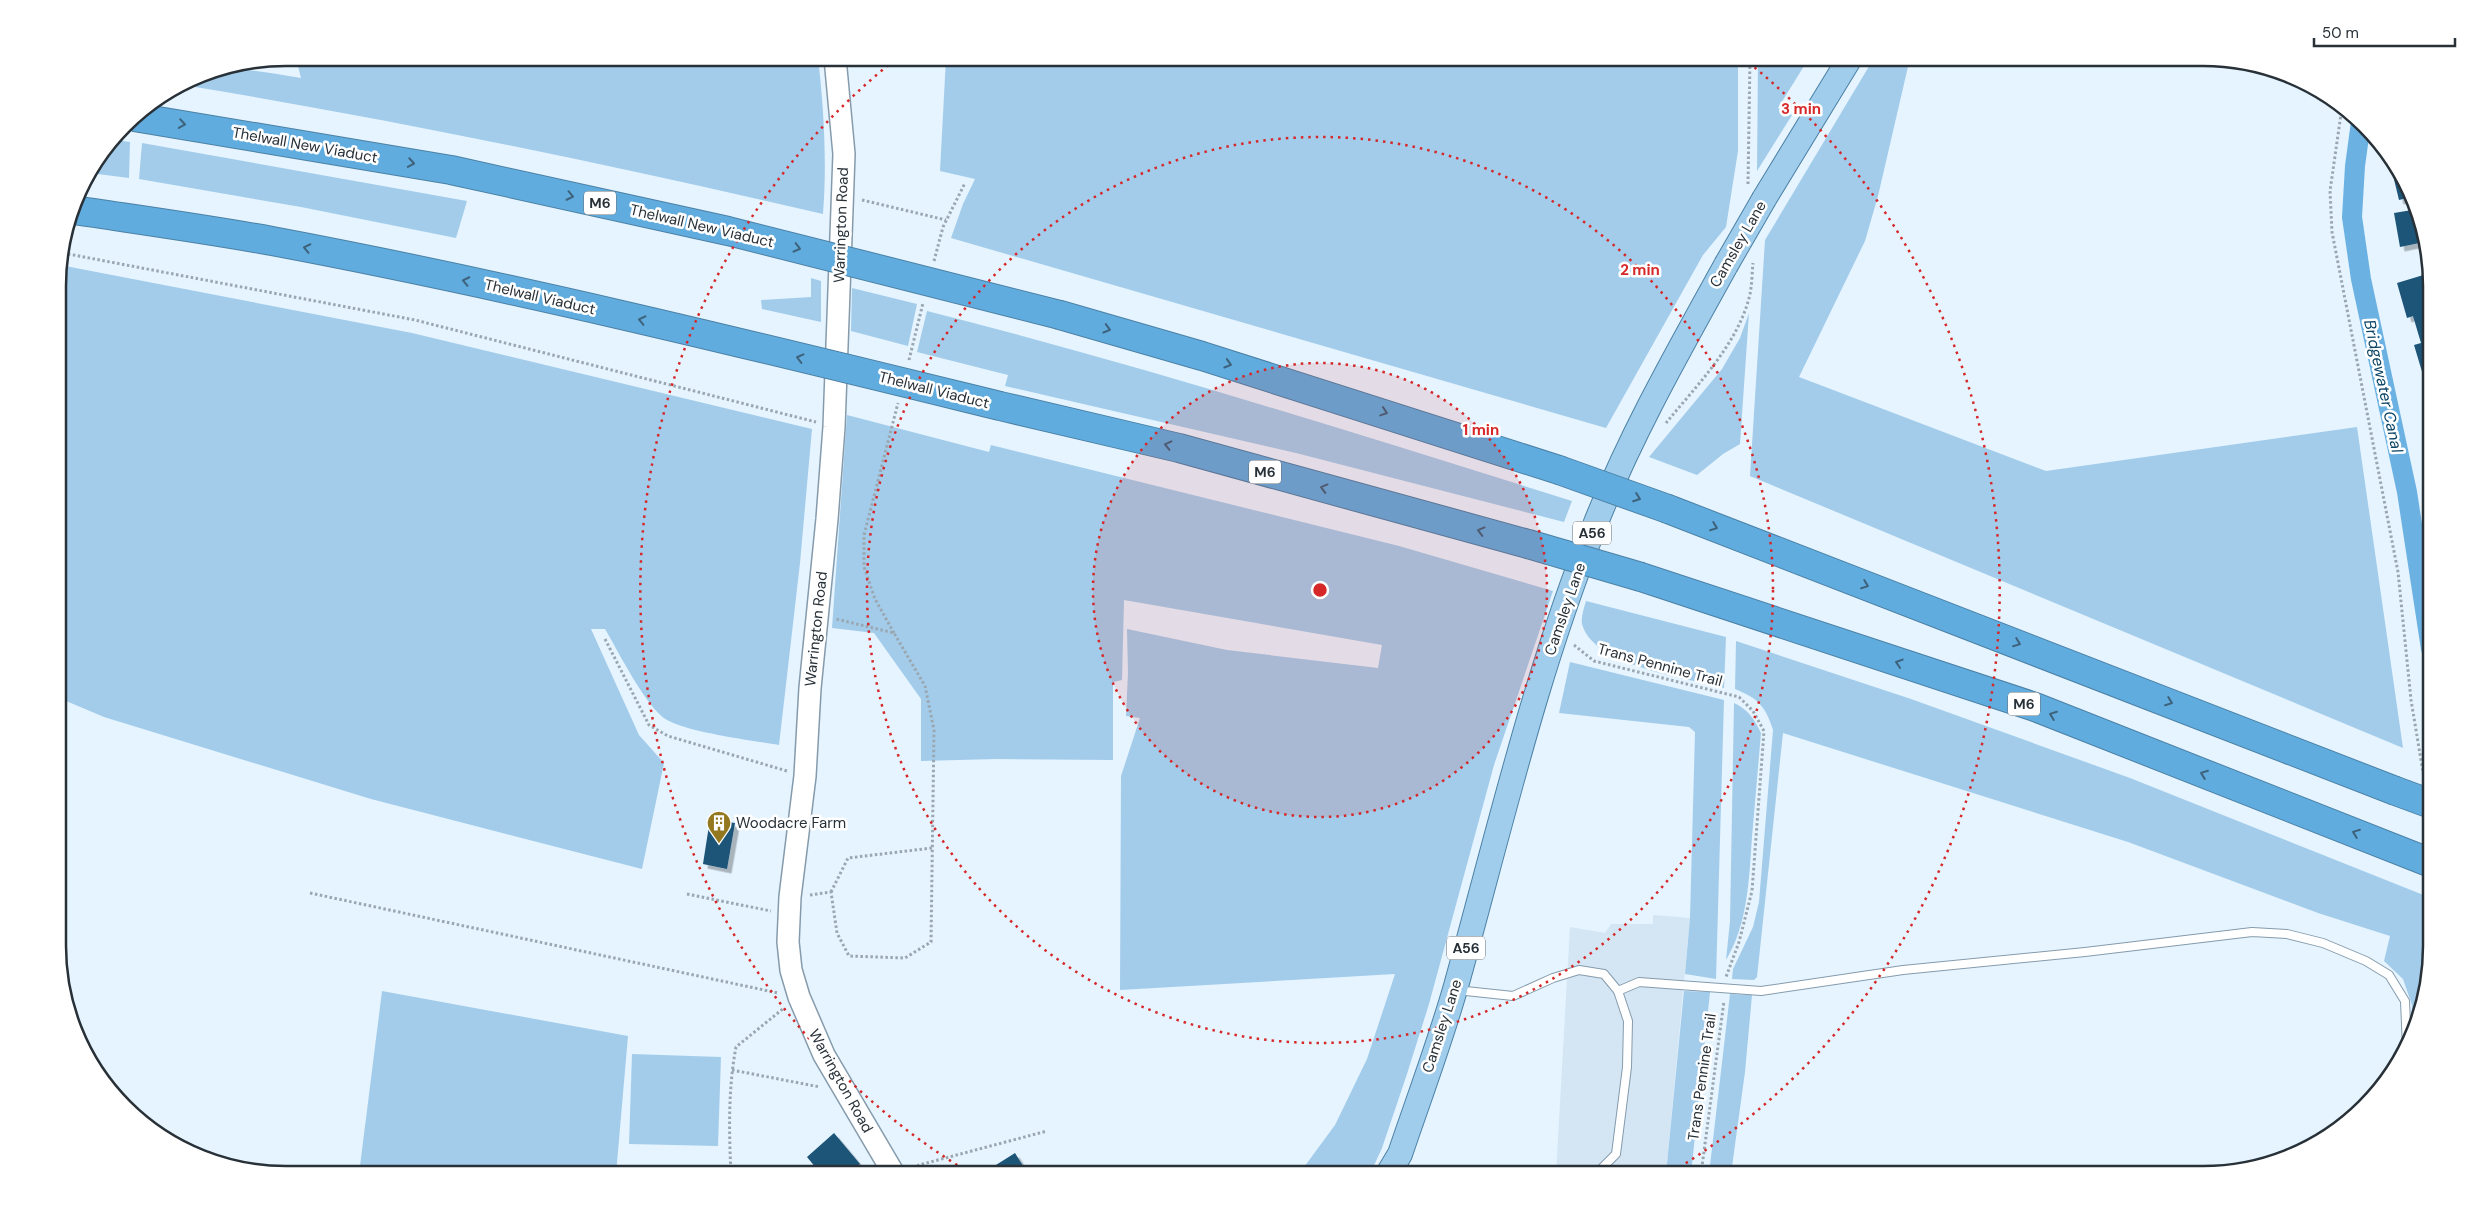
<svg xmlns="http://www.w3.org/2000/svg" width="2489" height="1232" viewBox="0 0 2489 1232" font-family="'DM Sans',sans-serif">
  <style>
    .built { fill: #d4e6f3 }
    .green { fill: #a3cceb }
    .lines { fill: none; stroke-linecap: round; stroke-linejoin: round }
    .canal { stroke: #6bb2e3; stroke-width: 20 }
    .building { fill: #1c5477; filter: url(#shadow) }
    .lane-casing { stroke: #859bac; stroke-width: 10 }
    .secondary-casing { stroke: #859bac; stroke-width: 24 }
    .primary-casing { stroke: #4c81a5; stroke-width: 26 }
    .highway-casing { stroke: #4c81a5; stroke-width: 30 }
    .path { stroke: #9aa7b0; stroke-width: 3; stroke-dasharray: 2.5 2.5; stroke-linecap: butt }
    .lane { stroke: #fff; stroke-width: 8 }
    .secondary { stroke: #fff; stroke-width: 21 }
    .primary { stroke: #a0cdec; stroke-width: 24 }
    .highway { stroke: #60acdf; stroke-width: 28 }
    .primary-bridge-casing { stroke: #4c81a5; stroke-width: 26; stroke-linecap: butt }
    .highway-bridge-casing { stroke: #4c81a5; stroke-width: 30; stroke-linecap: butt }
    .primary-bridge { stroke: #a0cdec; stroke-width: 24 }
    .highway-bridge { stroke: #60acdf; stroke-width: 28 }
    .oneway { stroke: #3e627b }
    .ring { fill: none; stroke: #d62828; stroke-width: 2.5; stroke-dasharray: 2.5 5 }
    .labels { text-anchor: middle; stroke-width: 5; stroke-linejoin: round; paint-order: stroke }
    .shield { fill: #fff; stroke: #686f74; stroke-width: 1 }
    .shield-label { font-size: 14px; font-weight: bold; fill: #283138 }
    .street-label { font-size: 15px; fill: #283138; stroke: #fff }
    .poi-label { font-size: 15px; fill: #283138; stroke: #fff; text-anchor: start }
    .water-label { font-size: 16px; font-style: italic; fill: #0b4465; stroke: #fff }
    .rim { fill: none; stroke: #283138; stroke-width: 2.5 }
    .centre { fill: #d62828; stroke: #fff; stroke-width: 2.5 }
    .ring-label { font-size: 15px; text-anchor: middle; font-weight: bold; fill: #d62828; stroke: #fff; stroke-width: 5; stroke-linejoin: round; paint-order: stroke }
  </style>
  <defs>
    <filter id="shadow"><feDropShadow dx="4.5" dy="4.5" stdDeviation="0" flood-color="#0004"/></filter>
  </defs>
  <rect width="100%" height="100%" fill="#e5f4ff"/>
  <!-- built -->
  <path class="built" d="M1653,915L1690,918L1666,1174H1556L1570,927L1605,933L1611,924H1653Z"/>
  <!-- green -->
  <g class="green">
    <path d="M296,58H818C824,109 827,163 823,214C611,165 398,120 183,85C222,60 258,72 301,78Z"/>
    <path d="M946,58H1738V151L1726,227L1703,255L1606,428L951,238L963,204L975,179L940,171Z"/>
    <path d="M1758,58H1809L1778,108L1792,115L1757,171Z"/>
    <path d="M1874,58H1910L1878,196L1865,241L1799,377L2046,471L2357,427L2403,748L1750,476L1765,240Z"/>
    <path d="M116,140L130,142L129,178L90,173Z"/>
    <path d="M142,143L467,201L456,238L301,207L139,179Z"/>
    <path d="M60,265L412,333L812,429L800,563L779,745C750,740 691,733 667,720C647,709 618,651 605,629H591L639,735L664,763L642,869L371,799L104,717L59,698Z"/>
    <path d="M811,278L821,281V322L762,309L761,300L811,297Z"/>
    <path d="M852,288L917,304L908,346L851,331Z"/>
    <path d="M927,311C1144,366 1358,434 1572,501L1564,522L1296,453L1005,386L1008,375L917,352Z"/>
    <path d="M1749,313L1740,444L1723,454L1697,475L1649,457L1722,369L1740,338Z"/>
    <path d="M847,415L989,452L991,445L1399,546L1553,591L1494,765L1429,1004L1407,1074L1382,1148L1370,1174H1299L1335,1125L1367,1059L1395,974L1120,990L1121,776L1140,718L1126,716L1128,673L1127,629L1227,650L1378,668L1382,645L1124,600L1122,680L1113,682V760L996,759L921,761V699L874,633L832,628Z"/>
    <path d="M1586,601L1726,637L1724,688C1687,678 1593,666 1582,624C1581,617 1584,608 1586,601Z"/>
    <path d="M1736,641L1911,699L2130,778L2431,898V946L2411,1034L2412,1005L2403,979L2384,961L2390,936L2318,913L2128,842L1783,733L1757,977L1754,980L1732,979L1733,969L1753,927L1759,902L1773,730C1766,707 1758,698 1735,689Z"/>
    <path d="M1570,662L1724,700L1716,979L1685,974L1690,918L1695,732L1689,727L1559,713Z"/>
    <path d="M1734,703C1748,709 1755,720 1761,733C1758,768 1755,802 1752,837C1749,879 1748,924 1726,960L1730,921Z"/>
    <path d="M382,991L628,1036L616,1174H359Z"/>
    <path d="M1684,991L1710,992L1691,1174H1666Z"/>
    <path d="M1730,994L1752,995L1745,1072L1731,1174H1709Z"/>
    <path d="M632,1054L721,1057L718,1146L629,1144Z"/>
  </g>
  <g class="lines">
    <!-- canal -->
    <path class="canal" d="M2361,122L2355,166L2352,217L2361,279L2407,492L2431,649"/>
  </g>
  <!-- building -->
  <g class="building">
    <path d="M2397,170L2407,198L2399,200L2392,171Z"/>
    <path d="M2412,210L2424,242L2400,247L2394,213Z"/>
    <path d="M2430,273V395H2429L2414,345L2421,343L2413,316L2407,318L2397,283Z"/>
    <path d="M710,819L735,823L727,869L703,864Z"/>
    <path d="M834,1133L860,1164L848,1174H821L807,1157Z"/>
    <path d="M1015,1153L1028,1174H991L988,1170Z"/>
  </g>
  <g class="lines">
    <defs>
      <g id="lane">
        <path d="M1456,990L1513,996L1553,978L1579,970L1604,974L1618,991L1628,1021L1627,1067L1616,1154L1596,1174"/>
        <path d="M1618,991L1639,982L1761,991L1903,970L2085,952L2252,932L2287,934L2323,943L2366,961L2389,975L2405,1001L2407,1048"/>
      </g>
      <path id="secondary" d="M835,58L844,154L834,427L827,519L810,688L805,776L790,897L788,942L791,970L799,997L824,1055L894,1174"/>
      <g id="primary">
        <path d="M1764,199L1850,58"/>
        <path d="M1388,1174L1400,1154C1419,1098 1440,1042 1456,986C1499,832 1535,674 1595,525C1631,434 1679,350 1726,265"/>
      </g>
      <g id="highway">
        <path d="M1060,315L1202,356L1559,470"/>
        <path d="M1000,406L1179,448L1528,544"/>
        <path d="M1668,509L2393,790"/>
        <path d="M1641,577L2035,707L2431,863"/>
      </g>
    </defs>
    <!-- lane casing -->
    <use href="#lane" class="lane-casing"/>
    <!-- secondary casing -->
    <use href="#secondary" class="secondary-casing"/>
    <!-- primary casing -->
    <use href="#primary" class="primary-casing"/>
    <!-- highway casing -->
    <use href="#highway" class="highway-casing"/>
    <!-- path -->
    <g class="path">
      <path d="M2342,107L2330,191L2332,232L2398,572L2411,700L2424,778"/>
      <path d="M1748,184L1750,58"/>
      <path d="M862,200L946,220"/>
      <path d="M63,253L415,320L816,422"/>
      <path d="M934,261L943,227L965,183"/>
      <path d="M909,360L923,303"/>
      <path d="M1666,423C1697,385 1739,343 1750,294C1752,284 1752,273 1753,263"/>
      <path d="M894,633L875,599L864,567V535L898,403"/>
      <path d="M605,639L649,725L668,736L787,771"/>
      <path d="M1574,645L1594,661L1739,697L1753,711L1764,731L1752,891L1739,942L1726,977"/>
      <path d="M831,892L848,858L932,848"/>
      <path d="M310,893L778,993"/>
      <path d="M687,894L771,911"/>
      <path d="M810,895L831,892L837,933L849,956L905,958L931,942L934,730L925,686L894,633L836,619"/>
      <path d="M732,1070L820,1087"/>
      <path d="M913,1169L919,1165L1047,1131"/>
      <path d="M731,1174C729,1132 728,1089 736,1047L784,1008"/>
      <path d="M1701,1174L1724,1001"/>
    </g>
    <!-- lane -->
    <use href="#lane" class="lane"/>
    <!-- secondary -->
    <use href="#secondary" class="secondary"/>
    <!-- primary -->
    <use href="#primary" class="primary"/>
    <!-- highway -->
    <use href="#highway" class="highway"/>
    <defs>
      <path id="primary-bridge" d="M1726,265L1764,199"/>
      <g id="highway-bridge">
        <path d="M134,117L451,170L728,231L1060,315"/>
        <path d="M74,210C140,220 206,229 272,241C517,287 759,347 1000,406"/>
        <path d="M1559,470L1668,509"/>
        <path d="M1528,544L1641,577"/>
        <path d="M2393,790L2431,804"/>
      </g>
    </defs>
    <!-- primary-bridge casing -->
    <use href="#primary-bridge" class="primary-bridge-casing"/>
    <!-- highway-bridge casing -->
    <use href="#highway-bridge" class="highway-bridge-casing"/>
    <!-- primary-bridge -->
    <use href="#primary-bridge" class="primary-bridge"/>
    <!-- highway-bridge -->
    <use href="#highway-bridge" class="highway-bridge"/>
  </g>
  <!-- one-way arrows -->
  <defs><path id="oneway-chevron" d="M-2-3.5L2.5 0L-2 3.5" fill="none" stroke-width="1.6" stroke-linecap="round" stroke-linejoin="round" transform="scale(1.25)"/></defs>
  <g class="oneway">
    <use href="#oneway-chevron" transform="translate(182 124) rotate(9)"/>
    <use href="#oneway-chevron" transform="translate(411 163) rotate(10)"/>
    <use href="#oneway-chevron" transform="translate(570 196) rotate(12)"/>
    <use href="#oneway-chevron" transform="translate(307 248) rotate(-168)"/>
    <use href="#oneway-chevron" transform="translate(797 248) rotate(14)"/>
    <use href="#oneway-chevron" transform="translate(466 281) rotate(-168)"/>
    <use href="#oneway-chevron" transform="translate(642 320) rotate(-167)"/>
    <use href="#oneway-chevron" transform="translate(1107 329) rotate(16)"/>
    <use href="#oneway-chevron" transform="translate(800 358) rotate(-166)"/>
    <use href="#oneway-chevron" transform="translate(1228 364) rotate(17)"/>
    <use href="#oneway-chevron" transform="translate(1384 412) rotate(18)"/>
    <use href="#oneway-chevron" transform="translate(1168 445) rotate(-167)"/>
    <use href="#oneway-chevron" transform="translate(1324 488) rotate(-165)"/>
    <use href="#oneway-chevron" transform="translate(1637 498) rotate(20)"/>
    <use href="#oneway-chevron" transform="translate(1714 527) rotate(21)"/>
    <use href="#oneway-chevron" transform="translate(1481 531) rotate(-165)"/>
    <use href="#oneway-chevron" transform="translate(1865 585) rotate(21)"/>
    <use href="#oneway-chevron" transform="translate(2017 643) rotate(21)"/>
    <use href="#oneway-chevron" transform="translate(1899 663) rotate(-162)"/>
    <use href="#oneway-chevron" transform="translate(2169 702) rotate(21)"/>
    <use href="#oneway-chevron" transform="translate(2053 715) rotate(-159)"/>
    <use href="#oneway-chevron" transform="translate(2204 774) rotate(-159)"/>
    <use href="#oneway-chevron" transform="translate(2356 833) rotate(-159)"/>
  </g>
  <!-- distance rings -->
  <circle cx="1320" cy="590" r="227" fill="#d62828" fill-opacity=".12"/>
  <g class="ring">
    <circle cx="1320" cy="590" r="227"/>
    <circle cx="1320" cy="590" r="453"/>
    <path d="M970 1173A680 680 0 0 1 897 58M1743 58A680 680 0 0 1 1670 1173"/>
  </g>
  <!-- icons -->
  <defs>
    <symbol id="building-pin" viewBox="-11 -11 22 30"><path d="M0 17L-7.5 6A9.5 9.5 0 1 1 7.5 6Z" fill="#94781f" stroke="#fff"/><path d="M-4-6H4V6H1V3H-1V6H-4ZM-2.5-4.3h1.7v1.8h-1.7ZM.8-4.3h1.7v1.8H.8ZM-2.5-1h1.7V.8h-1.7ZM.8-1h1.7V.8H.8Z" fill="#fff"/></symbol>
  </defs>
  <g fill-rule="evenodd">
    <use href="#building-pin" x="705" y="809" width="28" height="38"/>
  </g>
  <g class="labels">
    <!-- shield labels -->
    <g class="shield">
      <rect x="584" y="191.5" width="32" height="23" rx="4"/>
      <rect x="1249" y="460.5" width="32" height="23" rx="4"/>
      <rect x="1573" y="521.5" width="38" height="23" rx="4"/>
      <rect x="2008" y="692.5" width="32" height="23" rx="4"/>
      <rect x="1447" y="936.5" width="38" height="23" rx="4"/>
    </g>
    <g class="shield-label">
      <text x="600" y="208">M6</text>
      <text x="1265" y="477">M6</text>
      <text x="1592" y="538">A56</text>
      <text x="2024" y="709">M6</text>
      <text x="1466" y="953">A56</text>
    </g>
    <!-- street labels -->
    <g class="street-label">
      <text transform="translate(305 145) rotate(10)" y="5">Thelwall New Viaduct</text>
      <text transform="translate(841 225) rotate(-88)" y="5">Warrington Road</text>
      <text transform="translate(702 226) rotate(13)" y="5">Thelwall New Viaduct</text>
      <text transform="translate(1738 244) rotate(-60)" y="5">Camsley Lane</text>
      <text transform="translate(540 297) rotate(13)" y="5">Thelwall Viaduct</text>
      <text transform="translate(934 390) rotate(14)" y="5">Thelwall Viaduct</text>
      <text transform="translate(1565 609) rotate(-71)" y="5">Camsley Lane</text>
      <text transform="translate(816 629) rotate(-84)" y="5">Warrington Road</text>
      <text transform="translate(1660 665) rotate(15)" y="5">Trans Pennine Trail</text>
      <text transform="translate(1442 1026) rotate(-72)" y="5">Camsley Lane</text>
      <text transform="translate(1702 1077) rotate(-82)" y="5">Trans Pennine Trail</text>
      <text transform="translate(841 1081) rotate(61)" y="5">Warrington Road</text>
    </g>
    <!-- poi labels -->
    <g class="poi-label">
      <text x="736" y="828">Woodacre Farm</text>
    </g>
    <!-- water labels -->
    <g class="water-label">
      <text transform="translate(2384 386) rotate(78)" y="6">Bridgewater Canal</text>
    </g>
  </g>
  <!-- crop -->
  <path d="M0 0H2489V1232H0ZM286 66H2203A220 220 0 0 1 2423 286V946A220 220 0 0 1 2203 1166H286A220 220 0 0 1 66 946V286A220 220 0 0 1 286 66Z" fill="#fff" fill-rule="evenodd"/>
  <path class="rim" d="M286 66H2203A220 220 0 0 1 2423 286V946A220 220 0 0 1 2203 1166H286A220 220 0 0 1 66 946V286A220 220 0 0 1 286 66Z"/>
  <circle cx="1320" cy="590" r="8" class="centre"/>
  <g class="ring-label">
    <text x="1801" y="114">3 min</text>
    <text x="1640" y="275">2 min</text>
    <text x="1481" y="435">1 min</text>
  </g>
  <!-- scale -->
  <path d="M2314 38v8h141v-8" fill="none" stroke="#283138" stroke-width="2.5"/>
  <text x="2322" y="38" font-size="15" fill="#283138" stroke="#ffffff" stroke-width="4" paint-order="stroke">50 m</text>
</svg>
